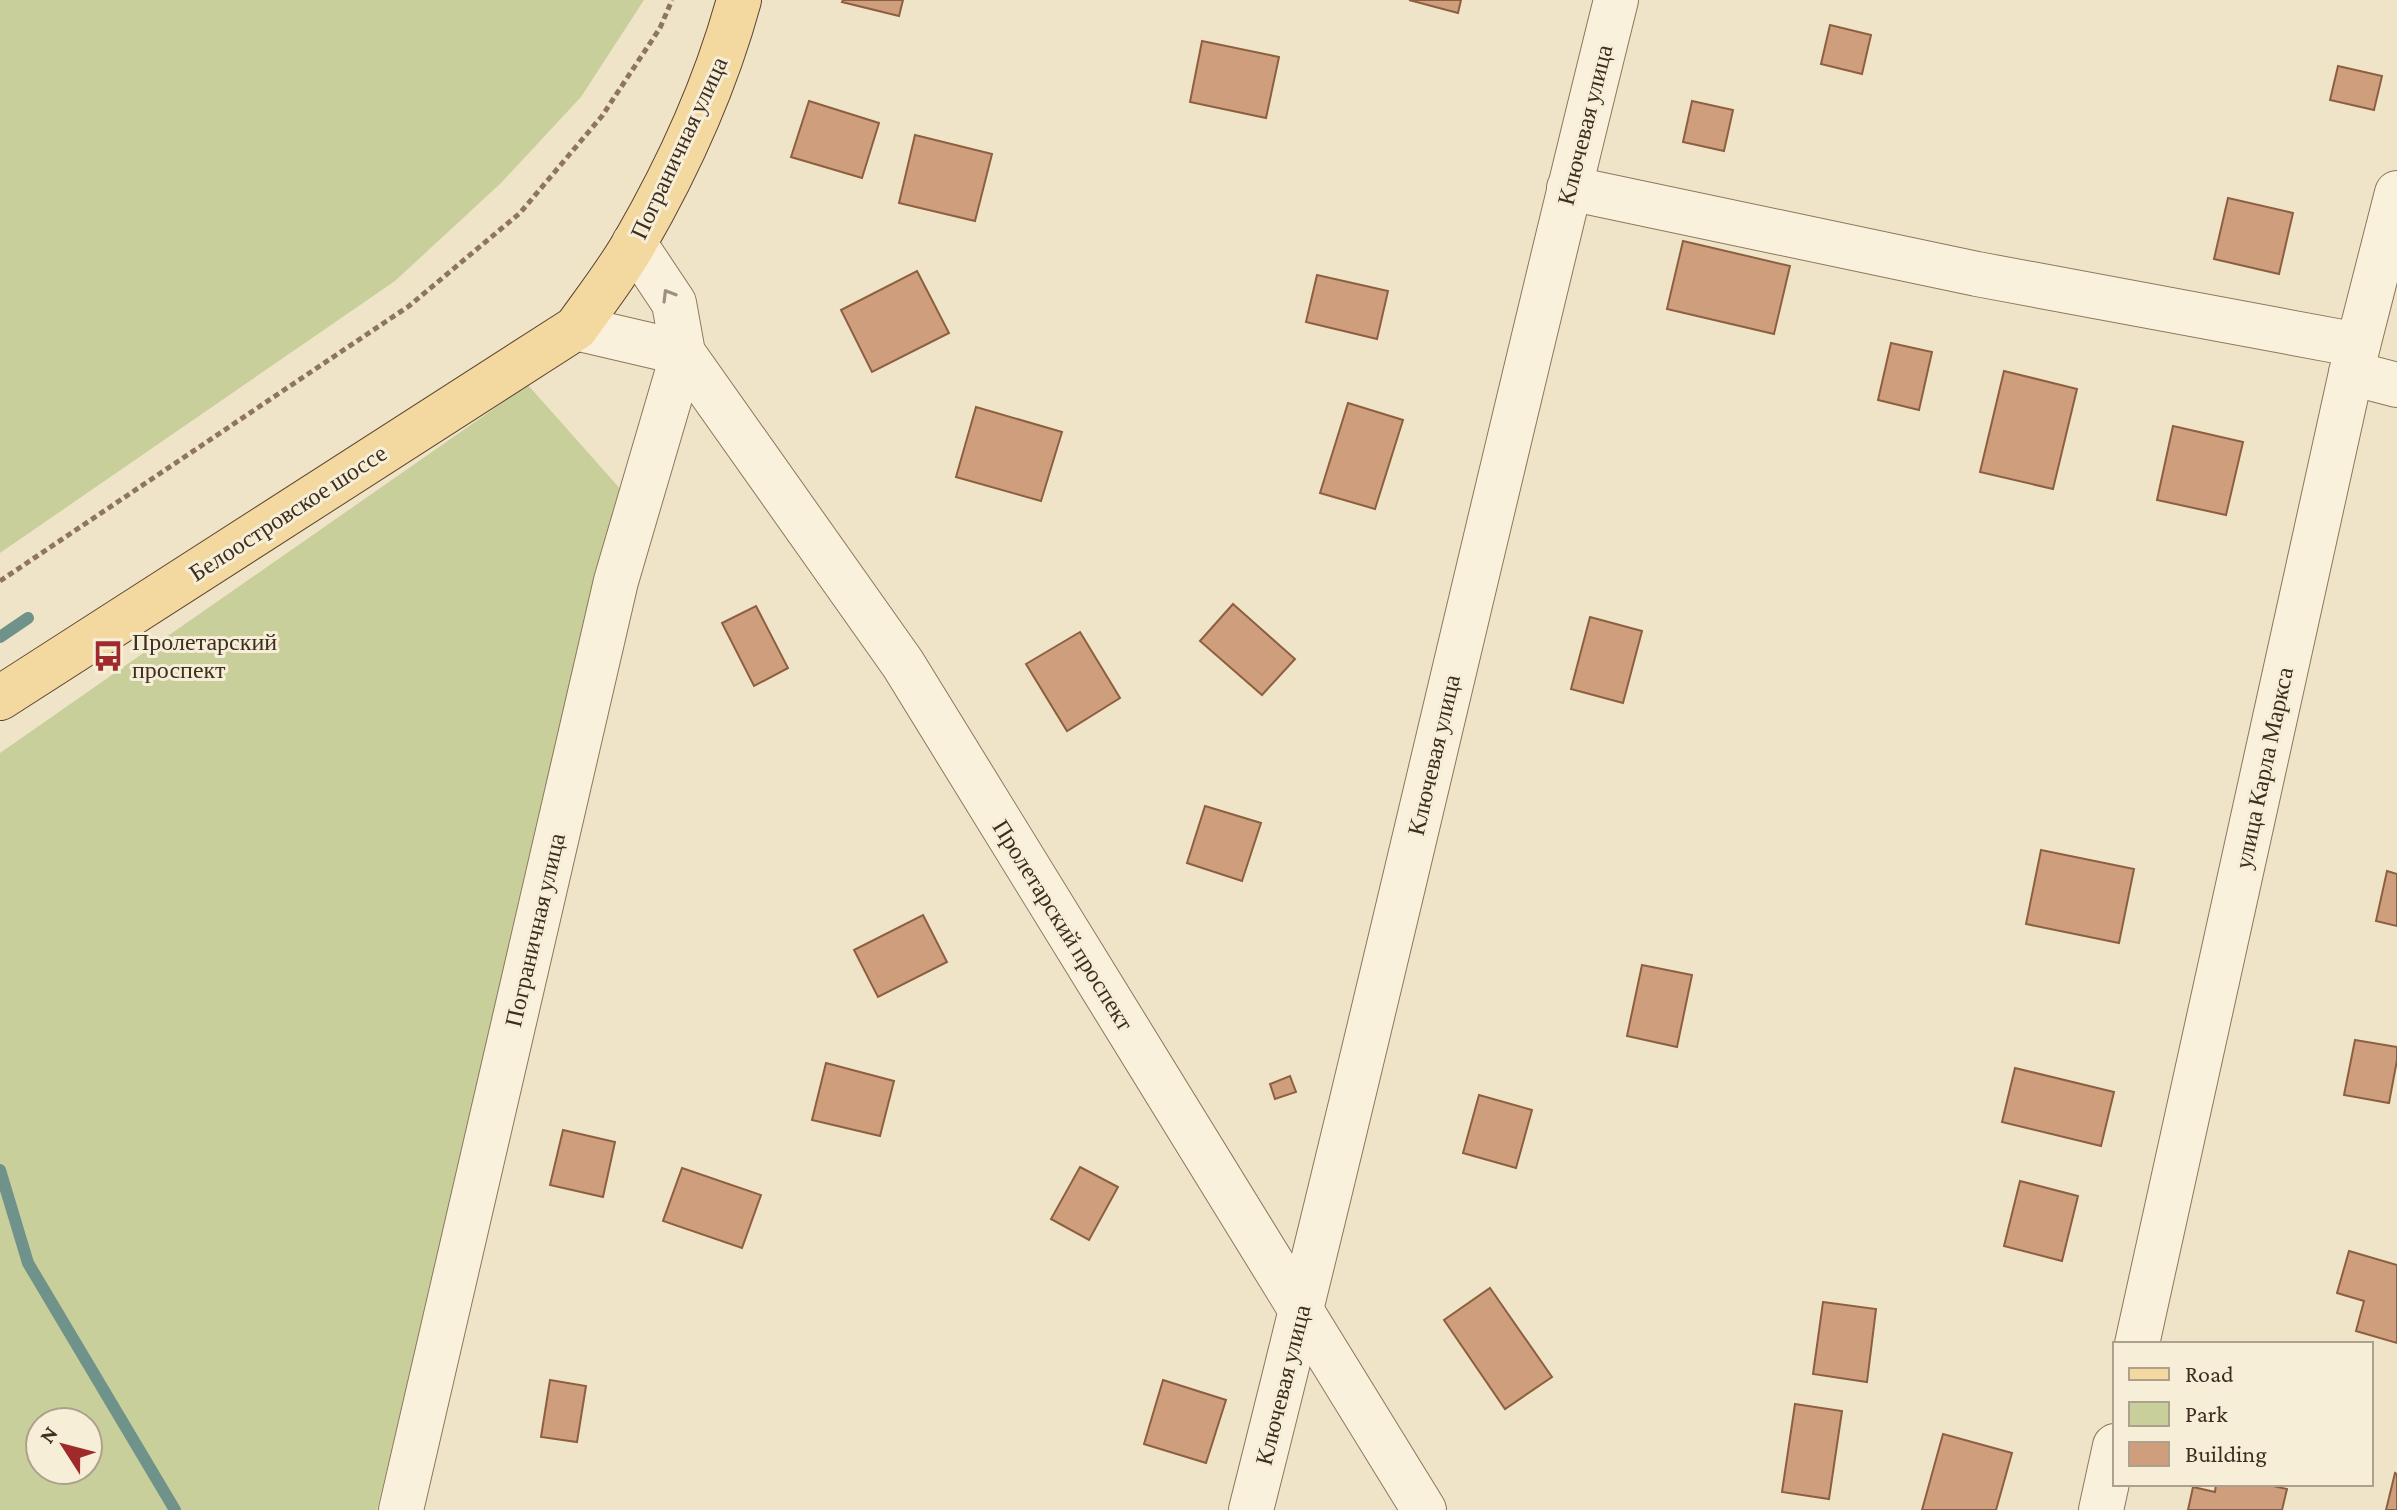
<svg xmlns="http://www.w3.org/2000/svg" width="2397" height="1510" viewBox="0 0 2397 1510" font-family="'Crimson Pro',serif">
  <style>
    .green { fill: #c9cf9b; fill-rule: evenodd }
    .lines { fill: none; stroke-linecap: round; stroke-linejoin: round }
    .stream { stroke: #6f938a; stroke-width: 12 }
    .building { fill: #cf9f7d; stroke: #8d5f41; stroke-width: 2 }
    .minor-casing { stroke: #8d765c; stroke-width: 46 }
    .major-casing { stroke: #5b4430; stroke-width: 46 }
    .path { stroke: #8d765c; stroke-width: 5; stroke-dasharray: 6 4; stroke-linecap: butt }
    .minor { stroke: #faf1dc; stroke-width: 44 }
    .major { stroke: #f3d9a0; stroke-width: 44 }
    .oneway { stroke: #9c907e }
    .labels { text-anchor: middle; stroke-width: 6; stroke-linejoin: round; paint-order: stroke }
    .street-label { font-size: 24px; fill: #3d2e20; stroke: #f7eed8 }
    .poi-label { font-size: 24px; fill: #3d2e20; stroke: #f7eed8; text-anchor: start }
  </style>
  <rect width="100%" height="100%" fill="#f0e4c8"/>
  <!-- green -->
  <g class="green">
    <path d="M0,0H644L581,97L501,183L395,281L0,553Z"/>
    <path d="M528,385L623,492L377,1510H0V753ZM40,1422H88V1470H40Z"/>
  </g>
  <g class="lines">
    <!-- stream -->
    <g class="stream">
      <path d="M0,637L28,618"/>
      <path d="M0,1170L28,1263L175,1510"/>
    </g>
  </g>
  <!-- building -->
  <g class="building">
    <path d="M843,0H903L899,16L842,2Z"/>
    <path d="M1409,0H1461L1458,13Z"/>
    <path d="M1830,25L1871,35L1862,74L1821,64Z"/>
    <path d="M1202,41L1279,57L1266,118L1190,102Z"/>
    <path d="M2338,66L2382,76L2374,110L2330,100Z"/>
    <path d="M809,101L879,123L862,178L791,157Z"/>
    <path d="M1692,101L1733,110L1724,151L1683,142Z"/>
    <path d="M915,135L992,154L975,221L899,203Z"/>
    <path d="M2228,198L2293,213L2279,274L2214,259Z"/>
    <path d="M1683,241L1790,266L1774,334L1667,309Z"/>
    <path d="M917,271L949,333L872,372L841,310Z"/>
    <path d="M1317,275L1388,291L1377,339L1306,322Z"/>
    <path d="M1891,343L1932,352L1919,410L1878,400Z"/>
    <path d="M2004,371L2077,389L2053,489L1980,472Z"/>
    <path d="M1348,403L1403,420L1375,509L1320,493Z"/>
    <path d="M976,407L1062,432L1041,501L956,477Z"/>
    <path d="M2173,426L2243,442L2226,515L2157,500Z"/>
    <path d="M1233,604L1295,659L1262,695L1200,641Z"/>
    <path d="M756,606L788,668L754,686L722,623Z"/>
    <path d="M1590,617L1642,631L1623,703L1571,689Z"/>
    <path d="M1080,632L1120,698L1067,731L1026,664Z"/>
    <path d="M1205,806L1261,823L1242,881L1187,863Z"/>
    <path d="M2041,850L2134,869L2119,943L2026,924Z"/>
    <path d="M2387,871L2397,874V926L2376,921Z"/>
    <path d="M923,915L947,962L878,997L854,950Z"/>
    <path d="M1642,965L1692,975L1677,1047L1627,1036Z"/>
    <path d="M2355,1040L2397,1047V1060L2389,1103L2344,1095Z"/>
    <path d="M826,1063L894,1081L880,1136L812,1120Z"/>
    <path d="M2015,1068L2114,1092L2101,1146L2002,1122Z"/>
    <path d="M1290,1076L1296,1092L1275,1099L1270,1084Z"/>
    <path d="M1479,1095L1532,1110L1516,1168L1463,1153Z"/>
    <path d="M563,1130L615,1142L603,1197L550,1185Z"/>
    <path d="M1080,1167L1118,1187L1089,1240L1051,1219Z"/>
    <path d="M682,1168L761,1195L742,1248L663,1221Z"/>
    <path d="M2020,1181L2078,1196L2062,1261L2004,1246Z"/>
    <path d="M2349,1251L2397,1265V1343L2356,1331L2364,1301L2337,1293Z"/>
    <path d="M1490,1288L1552,1377L1505,1409L1444,1320Z"/>
    <path d="M1823,1302L1876,1309L1867,1382L1813,1374Z"/>
    <path d="M550,1380L586,1386L577,1442L541,1437Z"/>
    <path d="M1163,1380L1226,1400L1206,1463L1144,1444Z"/>
    <path d="M1795,1404L1842,1411L1829,1499L1782,1492Z"/>
    <path d="M1943,1434L2012,1453L1996,1510H1922Z"/>
    <path d="M2395,1473L2397,1474V1510H2386Z"/>
    <path d="M2216,1484H2264L2287,1489L2282,1510H2188L2193,1487L2215,1492Z"/>
  </g>
  <g class="lines">
    <defs>
      <g id="minor">
        <path d="M1569,188L1977,274L2358,345"/>
        <path d="M634,243L674,303L683,353L903,664L1424,1510"/>
        <path d="M576,328L683,353"/>
        <path d="M2351,373L2397,385"/>
        <path d="M2137,1344L2351,373L2397,193"/>
        <path d="M401,1510L616,581L683,353"/>
        <path d="M1251,1510C1378,1008 1491,502 1616,0"/>
        <path d="M2101,1510L2115,1446"/>
      </g>
      <path id="major" d="M0,698L576,328C596,300 618,272 635,242C679,166 716,84 739,0"/>
    </defs>
    <!-- minor casing -->
    <use href="#minor" class="minor-casing"/>
    <!-- major casing -->
    <use href="#major" class="major-casing"/>
    <!-- path -->
    <path class="path" d="M0,581L409,306L520,213L602,116L660,28L672,0"/>
    <!-- minor -->
    <use href="#minor" class="minor"/>
    <!-- major -->
    <use href="#major" class="major"/>
  </g>
  <!-- one-way arrows -->
  <defs><path id="oneway-chevron" d="M-2-3.5L2.5 0L-2 3.5" fill="none" stroke-width="1.6" stroke-linecap="round" stroke-linejoin="round" transform="scale(2)"/></defs>
  <use class="oneway" href="#oneway-chevron" transform="translate(668 295) rotate(-121)"/>
  <!-- icons -->
  <defs>
    <symbol id="bus-bare" viewBox="-9 -9 18 18"><path d="M-5-6H5V4H4V6H2V4H-2V6H-4V4H-5ZM-3.5-4V0h7V-4ZM-3.5 1.2v1.5H-2V1.2ZM2 1.2v1.5H3.5V1.2Z" fill="#9e2a2b" stroke="#f7eed8" stroke-width="2.5" paint-order="stroke"/></symbol>
  </defs>
  <g fill-rule="evenodd">
    <use href="#bus-bare" x="86" y="634" width="44" height="44"/>
  </g>
  <g class="labels">
    <!-- street labels -->
    <g class="street-label">
      <text transform="translate(1585 125) rotate(-76)" y="8">Ключевая улица</text>
      <text transform="translate(679 148) rotate(-65)" y="8">Пограничная улица</text>
      <text transform="translate(288 513) rotate(-33)" y="8">Белоостровское шоссе</text>
      <text transform="translate(1434 755) rotate(-77)" y="8">Ключевая улица</text>
      <text transform="translate(2264 768) rotate(-78)" y="8">улица Карла Маркса</text>
      <text transform="translate(1063 925) rotate(58)" y="8">Пролетарский проспект</text>
      <text transform="translate(535 930) rotate(-77)" y="8">Пограничная улица</text>
      <text transform="translate(1283 1385) rotate(-76)" y="8">Ключевая улица</text>
    </g>
    <!-- poi labels -->
    <g class="poi-label">
      <text x="132" y="650">Пролетарский<tspan x="132" dy="28">проспект</tspan></text>
    </g>
  </g>
  <!-- legend -->
  <rect x="2113" y="1342" width="260" height="144" fill="#f7eed8" stroke="#ada18e" stroke-width="2"/>
  <rect x="2129" y="1368" width="40" height="12" fill="#f3d9a0" stroke="#ada18e" stroke-width="2"/>
  <text x="2185" y="1382" font-size="24" fill="#3d2e20">Road</text>
  <rect x="2129" y="1402" width="40" height="24" fill="#c9cf9b" stroke="#ada18e" stroke-width="2"/>
  <text x="2185" y="1422" font-size="24" fill="#3d2e20">Park</text>
  <rect x="2129" y="1442" width="40" height="24" fill="#cf9f7d" stroke="#ada18e" stroke-width="2"/>
  <text x="2185" y="1462" font-size="24" fill="#3d2e20">Building</text>
  <!-- north arrow -->
  <g transform="translate(64 1446) rotate(306)"><circle r="38" fill="#f7eed8" stroke="#ada18e" stroke-width="2"/>
  <path d="M0-6L14 30L0 20L-14 30Z" fill="#9e2a2b"/>
  <text y="-12" font-size="22" font-weight="bold" text-anchor="middle" fill="#3d2e20">N</text>
  </g>
</svg>
